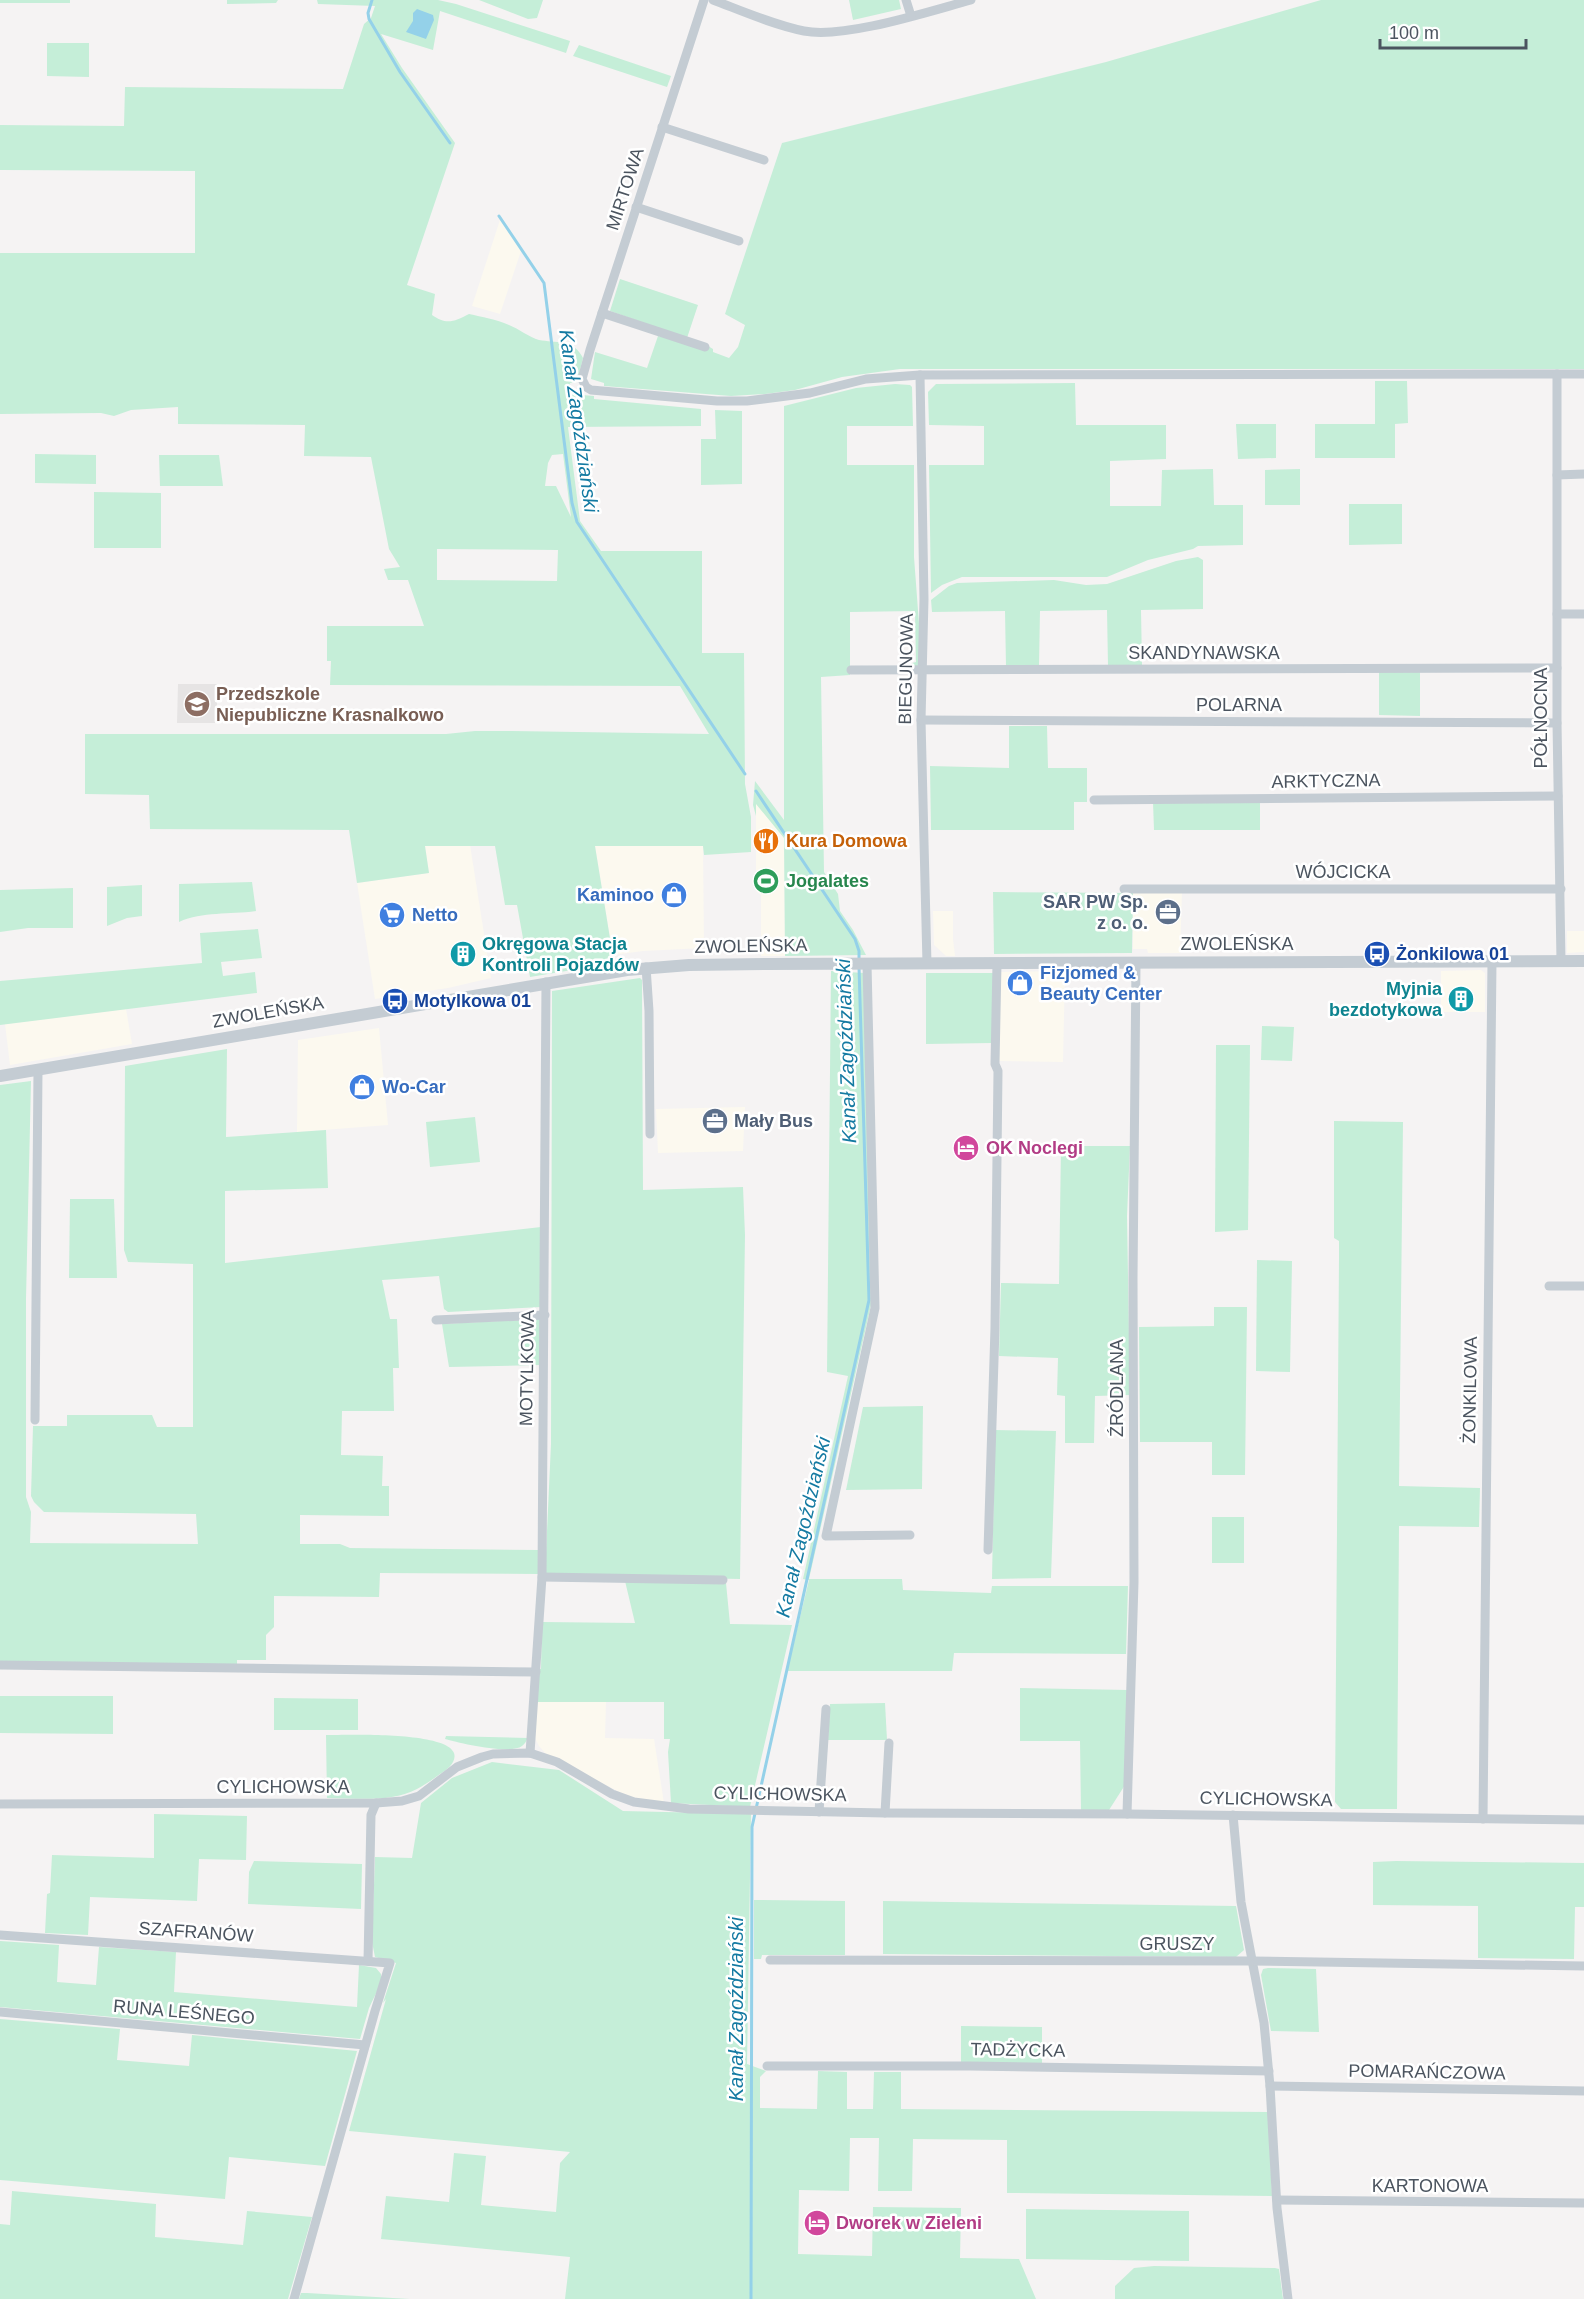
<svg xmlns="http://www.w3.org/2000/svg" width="1584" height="2299" viewBox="0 0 1584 2299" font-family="Arial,sans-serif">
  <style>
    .commercial { fill: #fcf9ef }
    .education { fill: #e6e4e4 }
    .green { fill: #c5eed8; fill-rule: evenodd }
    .water { fill: #94d1e9 }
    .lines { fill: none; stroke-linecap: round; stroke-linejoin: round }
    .stream { stroke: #94d1e9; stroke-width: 3 }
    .minor { stroke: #c4ccd3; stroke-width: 9 }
    .tertiary { stroke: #c4ccd3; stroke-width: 12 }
    .labels { text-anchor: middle; stroke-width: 5; stroke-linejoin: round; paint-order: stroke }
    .street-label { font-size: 18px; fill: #4b545f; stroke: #fff }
    .education-label { font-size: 18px; font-weight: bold; fill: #785e54; stroke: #fff; text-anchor: start }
    .food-label { font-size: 18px; font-weight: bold; fill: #c56008; stroke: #fff; text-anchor: start }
    .leisure-label { font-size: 18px; font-weight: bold; fill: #27864d; stroke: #fff; text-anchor: start }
    .shop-label { font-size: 18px; font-weight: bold; fill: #366cbe; stroke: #fff; text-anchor: start }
    .service-label { font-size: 18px; font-weight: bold; fill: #4e5e75; stroke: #fff; text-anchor: end }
    .culture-label { font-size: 18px; font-weight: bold; fill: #0d838f; stroke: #fff; text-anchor: start }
    .transit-label { font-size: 18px; font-weight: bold; fill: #164399; stroke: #fff; text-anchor: start }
    .hotel-label { font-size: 18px; font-weight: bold; fill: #b23c85; stroke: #fff; text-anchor: start }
    .water-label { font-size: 20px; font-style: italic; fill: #147aa2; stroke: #fff }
  </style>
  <rect width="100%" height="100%" fill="#f5f3f3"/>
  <!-- commercial -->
  <g class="commercial">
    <path d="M500,220L521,251L500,314L472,306Z"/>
    <path d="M756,803L784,838L785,956H761V895L756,891Z"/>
    <path d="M470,845L491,978L448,988L375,999L357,883L429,873L425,846Z"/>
    <path d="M595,846H703L704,948L643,951L613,955Z"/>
    <path d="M1182,892L1180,953H1148L1147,949H1133V893Z"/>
    <path d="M933,911H953V939L955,956H946L934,945Z"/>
    <path d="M1567,931H1584V952L1567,953Z"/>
    <path d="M1481,970L1485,973V1012H1441V971Z"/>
    <path d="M1065,971L1063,1062L998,1061L1000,972Z"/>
    <path d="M126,1009L132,1044L10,1065L5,1024Z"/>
    <path d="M379,1028L388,1125L297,1132L298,1040Z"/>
    <path d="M745,1107L743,1151L658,1153L656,1109Z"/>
    <path d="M536,1702H606L605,1738L654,1739L664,1803L627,1796L545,1753L539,1746L535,1738Z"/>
  </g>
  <!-- education -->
  <path class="education" d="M178,684H217V723H177Z"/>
  <!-- green -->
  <g class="green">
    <rect x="0" y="0" width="70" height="3"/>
    <path d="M227,0H278L276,3L227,4Z"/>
    <path d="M317,0H438L456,4L570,41L566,53L440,11L433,50L381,34L402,68L455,143L407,285L435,294L432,315C446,325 454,322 469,314C482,317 496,319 509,325C519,329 529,337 539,340C555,343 574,339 583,358L577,382L570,383L571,394L594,396V399L701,409V426L568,427L580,521L601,551H702V653H744L745,784L751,817V852L704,855L703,846H595L614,963L530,977L517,905H505L495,846H425L429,873L357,883L349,830L150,829L149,795L85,794V734H446L475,731H512L709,734L680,686L330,685L331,661H327V626H424L408,580H388L384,569L400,567L389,549L371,457L304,456L305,425L178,424V407L131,410L114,416L101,413L0,414V253H195V171L0,170V125L124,126L125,87L343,89L364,24L371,18L375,6L318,4ZM563,454L571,517L556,486H545L548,463L552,455ZM437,549L558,550L557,581L437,580Z"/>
    <path d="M479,0H543L537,18L528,19Z"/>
    <path d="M849,0H899L901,9L853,20Z"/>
    <path d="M1321,0H1584V369H900L842,377L795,390L765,394L731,396L604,386V383L591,379L595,352L647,368L658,336L708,346L713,349V352L729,358L738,347L745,325L725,314L782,143L1106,62Z"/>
    <path d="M47,43H89V77L47,76Z"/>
    <path d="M579,45L671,76L667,87L573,56Z"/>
    <path d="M620,279L698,305L687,338L610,311Z"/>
    <path d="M1375,381H1407L1408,423L1395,424V458H1315V424H1375Z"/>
    <path d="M1075,383L1076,425H1166V459L1110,461V506H1161L1162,470L1213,469L1214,505H1243V545L1198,546L1193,549L1148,560L1107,577H962L942,585L931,593L929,465H984V426L929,425L928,392L936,384Z"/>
    <path d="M895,384L910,385L912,387L913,426H847V465H914V557L920,637L919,666L909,667V664L916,662L915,611L850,612V675L821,677L824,872L838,894L840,911L853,930L866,955L785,956L784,838L756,804V816L753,805L755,781L784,820V406L856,388Z"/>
    <path d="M715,410L742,411V484L701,485V439H716Z"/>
    <path d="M1236,424H1276V458L1238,459Z"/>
    <path d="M35,454L96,455V484L35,483Z"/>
    <path d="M159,455H219L223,486H160Z"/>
    <path d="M1300,469V505H1265V470Z"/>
    <path d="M94,492L161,493V548H94Z"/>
    <path d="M1349,504H1402V544L1349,545Z"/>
    <path d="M1198,557L1203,560V609L1141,610L1142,665L1108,666L1107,610L1040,611L1039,665L1006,667L1005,611L932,612L931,600L949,586L957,583L1054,580L1086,585L1107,584L1176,561Z"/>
    <path d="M1379,672H1420V716L1379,715Z"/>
    <path d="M1009,726H1047L1048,768H1087V802H1074V830H931L930,766L1009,768Z"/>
    <path d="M1260,801V830H1154L1153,802Z"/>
    <path d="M252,882L256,911C229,915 203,911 179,922V884Z"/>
    <path d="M142,885V916L127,918L107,926V887Z"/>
    <path d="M73,888V928H28L0,932V890Z"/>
    <path d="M993,892L1133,893L1132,953L994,954Z"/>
    <path d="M258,929L262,958L221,962L223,976L255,972L257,993L0,1025V981L202,963L200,933Z"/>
    <path d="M831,971L864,973L871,1305L809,1579H902L903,1590L991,1593L992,1586H1128L1126,1654L954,1653L952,1671H787L809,1580L803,1579L848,1376L827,1372Z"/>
    <path d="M926,973H993L992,1043L926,1044Z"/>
    <path d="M640,978L642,980L643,1190L743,1187L745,1235L740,1579L545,1575L551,1444L552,991Z"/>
    <path d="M1262,1026L1294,1027L1292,1061L1261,1060Z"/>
    <path d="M1216,1045H1250L1248,1230L1215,1232Z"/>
    <path d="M227,1049L226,1137L326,1130L328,1188L225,1191V1263L541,1227V1307L448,1312L444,1309L439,1276L382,1280L390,1319H397L399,1368H393L394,1411H342L341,1455L383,1456L382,1486H389V1516L300,1515V1544H340L350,1548L539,1550V1574L380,1573L379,1597L274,1596V1627L266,1635V1660H237V1665L0,1663V1085L31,1081L26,1299V1497L31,1512L30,1543L198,1544L196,1514L44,1512L34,1502L31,1496L33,1426H67V1415H152L157,1427H193V1264L128,1262L124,1250L125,1066Z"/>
    <path d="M475,1117L480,1162L430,1167L426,1122Z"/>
    <path d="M1334,1121L1403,1122L1399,1486L1480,1488L1479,1527L1399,1526L1397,1809H1341L1335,1802L1339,1257V1241L1334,1238Z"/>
    <path d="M1061,1146H1130L1127,1216L1130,1395L1095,1396L1094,1443H1065V1396L1057,1395L1058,1358L999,1356L1001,1283L1059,1284Z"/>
    <path d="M70,1199H114L117,1278H69Z"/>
    <path d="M1257,1260L1292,1261L1290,1372L1256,1371Z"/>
    <path d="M1214,1307H1247L1245,1475H1212V1442H1140L1139,1327L1214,1326Z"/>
    <path d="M540,1319V1365L449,1367L442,1324Z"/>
    <path d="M923,1406L922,1489L846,1490L863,1407Z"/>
    <path d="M995,1430L1056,1431L1051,1578L992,1579Z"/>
    <rect x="1212" y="1517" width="32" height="46"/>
    <path d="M625,1581L726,1583L730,1624L792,1625L750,1807L671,1803L668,1752L670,1739H664V1702H536L539,1669H541L542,1622L635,1623Z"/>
    <path d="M1020,1688L1128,1690L1125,1785L1109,1810L1081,1811L1080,1741H1020Z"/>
    <path d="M0,1696H113V1734L0,1733Z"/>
    <path d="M274,1698L358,1699V1730H274Z"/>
    <path d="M885,1703L887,1740H828L830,1704Z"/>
    <path d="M326,1735C346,1735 446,1731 454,1753C457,1762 447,1770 440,1774C433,1779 425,1785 417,1789C390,1803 356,1798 327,1798Z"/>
    <path d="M446,1736L528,1738C526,1741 525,1744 522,1746C510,1755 459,1743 445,1739Z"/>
    <path d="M492,1762L559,1770L623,1811L751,1814L747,2064L766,2071L760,2077V2108L817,2109L818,2071L847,2072V2109H873L874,2072H901V2109L1268,2112L1272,2196L1007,2193V2140L913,2139L912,2191H878L879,2138H850L849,2191L799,2190L798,2254L872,2256L873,2207L961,2208L960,2258L1019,2259L1036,2299H565L570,2257L381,2239L386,2196L449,2202L454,2153L486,2156L481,2205L556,2212L560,2163L570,2152L349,2131L386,1999L383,2003L396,1963L375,1957L372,1942L375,1857L412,1858L421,1803L452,1778Z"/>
    <path d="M154,1814L247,1816L246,1860L199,1859L197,1901L90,1897L88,1935L45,1933L47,1894L50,1893L52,1855L154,1858Z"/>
    <path d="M254,1861L362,1864L361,1909L248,1904L249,1872Z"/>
    <path d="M1396,1861L1584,1863V1907H1575L1574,1959L1478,1958V1906L1373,1905V1862Z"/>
    <path d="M754,1900L845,1901V1955H762L761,1959H754Z"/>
    <path d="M883,1901L1236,1906L1244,1950L1236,1957L883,1954Z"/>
    <path d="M0,1941L59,1945L57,1982L96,1985L99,1947L176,1952L174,1992L357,2007L359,1965L376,1968L381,1974V1983L369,2008L360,2039L0,2007Z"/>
    <path d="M1268,1968L1316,1969L1319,2032L1271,2031L1261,1975L1263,1969Z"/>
    <path d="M0,2019L120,2029L117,2060L189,2066L192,2035L357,2051L325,2166L229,2157L225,2199L0,2180Z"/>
    <path d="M961,2026L1042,2027V2064L961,2062Z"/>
    <path d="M12,2191L156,2204L155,2237L243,2245L247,2211L312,2217L288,2299H0V2224L10,2225Z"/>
    <path d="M1026,2209L1189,2211V2261L1026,2259Z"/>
    <path d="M1154,2266L1275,2268L1279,2269L1283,2299H1115V2286L1134,2268Z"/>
    <path d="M301,2293H307L410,2299H299Z"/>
  </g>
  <!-- water -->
  <path class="water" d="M417,9L433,15L434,20L426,39L406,32L413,21V13Z"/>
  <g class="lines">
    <!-- stream -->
    <g class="stream">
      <path d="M372,0L368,13L369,19L400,72L450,143"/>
      <path d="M499,216L544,283L572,503L577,522L745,774"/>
      <path d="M756,791L855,939L859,951V960"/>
      <path d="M751,2299L752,1827L869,1300L859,967"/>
    </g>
    <!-- minor -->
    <g class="minor">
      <path d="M704,0L590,350L582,379L586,387L591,390L717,401H747L810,393L866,379L920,375L1584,374"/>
      <path d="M713,0C742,11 774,25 804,31C845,39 930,11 971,0"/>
      <path d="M906,0L911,16"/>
      <path d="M662,127L764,160"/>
      <path d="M636,207L739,241"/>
      <path d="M602,313L705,347"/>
      <path d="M1557,374V723L1561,961"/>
      <path d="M920,375L924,599L921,720L927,964"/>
      <path d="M1557,475L1584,474"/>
      <path d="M1557,614H1584"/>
      <path d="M851,670L1557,668"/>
      <path d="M921,720L1557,723"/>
      <path d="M1094,800L1558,796"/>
      <path d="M1124,889H1561"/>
      <path d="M867,964L875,1308L826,1536L910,1535"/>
      <path d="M646,967L649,1011L650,1134"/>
      <path d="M1549,1286H1584"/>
      <path d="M436,1320L545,1315"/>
      <path d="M35,1420L38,1070"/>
      <path d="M988,1550L995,1328L998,1071L995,1064L997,963"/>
      <path d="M542,1577L723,1580"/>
      <path d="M0,1665L536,1672"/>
      <path d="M530,1753L542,1577L546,982"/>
      <path d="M0,1804L376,1803L402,1801L419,1796L457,1767L482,1757L493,1754L530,1753L557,1762L612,1794L634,1802L689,1809L885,1813L1127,1814L1584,1820"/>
      <path d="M819,1812L826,1709"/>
      <path d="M885,1813L889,1743"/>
      <path d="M1127,1814L1134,1582L1133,1278L1136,963"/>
      <path d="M1233,1815L1241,1902L1264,2023L1270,2086L1277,2208L1288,2299"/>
      <path d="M1483,1819L1492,961"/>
      <path d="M0,1935L390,1963L375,2011L294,2299"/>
      <path d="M770,1960L1251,1961L1584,1966"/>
      <path d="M368,1961L371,1815L376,1803"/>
      <path d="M0,2012L365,2045"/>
      <path d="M767,2066H970L1269,2071"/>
      <path d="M1270,2086L1584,2091"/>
      <path d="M1277,2200L1584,2203"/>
    </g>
    <!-- tertiary -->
    <path class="tertiary" d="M0,1076L627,970L689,965L768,964L1584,961"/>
  </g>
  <!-- icons -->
  <defs>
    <symbol id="school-disc" viewBox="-11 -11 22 22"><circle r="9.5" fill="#8d6e63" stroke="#fff"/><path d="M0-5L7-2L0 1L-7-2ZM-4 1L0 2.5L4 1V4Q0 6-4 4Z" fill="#fff"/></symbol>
    <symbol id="restaurant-disc" viewBox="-11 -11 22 22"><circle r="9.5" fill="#e8710a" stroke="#fff"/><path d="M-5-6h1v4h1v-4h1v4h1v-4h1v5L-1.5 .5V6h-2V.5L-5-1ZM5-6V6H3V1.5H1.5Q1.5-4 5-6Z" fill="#fff"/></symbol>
    <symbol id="stadium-disc" viewBox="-11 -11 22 22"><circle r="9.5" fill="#2e9e5b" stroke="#fff"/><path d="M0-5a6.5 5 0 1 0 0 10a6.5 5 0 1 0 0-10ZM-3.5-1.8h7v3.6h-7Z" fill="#fff"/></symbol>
    <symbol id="shop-disc" viewBox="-11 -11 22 22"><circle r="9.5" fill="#3f7fe0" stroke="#fff"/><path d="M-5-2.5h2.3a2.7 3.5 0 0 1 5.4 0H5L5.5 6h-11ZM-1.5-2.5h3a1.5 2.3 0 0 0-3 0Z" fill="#fff"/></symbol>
    <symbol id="office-disc" viewBox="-11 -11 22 22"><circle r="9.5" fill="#5c6f8a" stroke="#fff"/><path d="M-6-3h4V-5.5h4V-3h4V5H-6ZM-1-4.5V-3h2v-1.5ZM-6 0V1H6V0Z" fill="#fff"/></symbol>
    <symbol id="supermarket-disc" viewBox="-11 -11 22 22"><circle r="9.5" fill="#3f7fe0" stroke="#fff"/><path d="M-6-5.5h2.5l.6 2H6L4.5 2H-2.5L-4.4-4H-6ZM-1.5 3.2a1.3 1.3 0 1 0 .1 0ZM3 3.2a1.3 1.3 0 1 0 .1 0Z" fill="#fff"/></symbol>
    <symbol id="building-disc" viewBox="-11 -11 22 22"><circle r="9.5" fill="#0f9aa8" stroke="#fff"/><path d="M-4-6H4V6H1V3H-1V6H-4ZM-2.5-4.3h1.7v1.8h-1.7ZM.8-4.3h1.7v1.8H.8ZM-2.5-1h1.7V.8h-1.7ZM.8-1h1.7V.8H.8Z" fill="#fff"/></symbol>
    <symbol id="bus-disc" viewBox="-11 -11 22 22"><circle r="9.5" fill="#1a4fb4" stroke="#fff"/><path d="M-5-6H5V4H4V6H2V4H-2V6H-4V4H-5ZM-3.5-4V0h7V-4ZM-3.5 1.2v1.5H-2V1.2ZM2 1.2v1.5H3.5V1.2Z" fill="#fff"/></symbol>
    <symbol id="hotel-disc" viewBox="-11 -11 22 22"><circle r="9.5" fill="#d1479c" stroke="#fff"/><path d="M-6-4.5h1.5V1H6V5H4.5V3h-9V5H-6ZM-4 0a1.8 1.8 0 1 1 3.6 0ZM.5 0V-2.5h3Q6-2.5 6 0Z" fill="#fff"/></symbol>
  </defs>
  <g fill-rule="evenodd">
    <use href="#school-disc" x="182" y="689" width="30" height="30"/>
    <use href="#restaurant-disc" x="751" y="826" width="30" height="30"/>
    <use href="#stadium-disc" x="751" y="866" width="30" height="30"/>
    <use href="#shop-disc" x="659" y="880" width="30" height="30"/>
    <use href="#office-disc" x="1153" y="897" width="30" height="30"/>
    <use href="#supermarket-disc" x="377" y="900" width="30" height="30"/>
    <use href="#building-disc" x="448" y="939" width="30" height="30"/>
    <use href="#bus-disc" x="1362" y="939" width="30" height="30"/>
    <use href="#shop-disc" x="1005" y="968" width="30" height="30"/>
    <use href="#building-disc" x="1446" y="984" width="30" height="30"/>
    <use href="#bus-disc" x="380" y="986" width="30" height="30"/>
    <use href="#shop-disc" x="347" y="1072" width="30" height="30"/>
    <use href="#office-disc" x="700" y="1106" width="30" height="30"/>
    <use href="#hotel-disc" x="951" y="1133" width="30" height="30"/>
    <use href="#hotel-disc" x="802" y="2208" width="30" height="30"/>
  </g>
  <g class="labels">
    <!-- street labels -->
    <g class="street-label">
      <text transform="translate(625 189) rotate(-72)" y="6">MIRTOWA</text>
      <text x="1204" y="659">SKANDYNAWSKA</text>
      <text transform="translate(906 669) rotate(-89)" y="6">BIEGUNOWA</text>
      <text x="1239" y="711">POLARNA</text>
      <text transform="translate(1541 718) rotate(-90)" y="6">PÓŁNOCNA</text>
      <text transform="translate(1326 781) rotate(-1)" y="6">ARKTYCZNA</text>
      <text x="1343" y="878">WÓJCICKA</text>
      <text x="1237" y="950">ZWOLEŃSKA</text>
      <text transform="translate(751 946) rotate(-1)" y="6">ZWOLEŃSKA</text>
      <text transform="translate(268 1012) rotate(-10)" y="6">ZWOLEŃSKA</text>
      <text transform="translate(527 1368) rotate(-89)" y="6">MOTYLKOWA</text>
      <text transform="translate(1117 1388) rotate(-90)" y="6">ŹRÓDLANA</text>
      <text transform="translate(1470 1390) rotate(-89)" y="6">ŻONKILOWA</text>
      <text x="283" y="1793">CYLICHOWSKA</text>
      <text transform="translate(780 1794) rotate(1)" y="6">CYLICHOWSKA</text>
      <text transform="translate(1266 1799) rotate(1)" y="6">CYLICHOWSKA</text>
      <text transform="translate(196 1932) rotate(4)" y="6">SZAFRANÓW</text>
      <text x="1177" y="1950">GRUSZY</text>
      <text transform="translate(184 2012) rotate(5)" y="6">RUNA LEŚNEGO</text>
      <text transform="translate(1018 2050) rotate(1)" y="6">TADŻYCKA</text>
      <text transform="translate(1427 2072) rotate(1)" y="6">POMARAŃCZOWA</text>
      <text x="1430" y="2192">KARTONOWA</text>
    </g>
    <!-- education labels -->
    <g class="education-label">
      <text x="216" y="700">Przedszkole<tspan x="216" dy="21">Niepubliczne Krasnalkowo</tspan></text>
    </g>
    <!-- food labels -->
    <g class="food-label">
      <text x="786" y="847">Kura Domowa</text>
    </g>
    <!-- leisure labels -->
    <g class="leisure-label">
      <text x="786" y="887">Jogalates</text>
    </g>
    <!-- shop labels -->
    <g class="shop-label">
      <text x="654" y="901" text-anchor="end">Kaminoo</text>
      <text x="412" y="921">Netto</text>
      <text x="1040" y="979">Fizjomed &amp;<tspan x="1040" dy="21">Beauty Center</tspan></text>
      <text x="382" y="1093">Wo-Car</text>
    </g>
    <!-- service labels -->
    <g class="service-label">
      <text x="1148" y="908">SAR PW Sp.<tspan x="1148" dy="21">z o. o.</tspan></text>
      <text x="734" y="1127" text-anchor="start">Mały Bus</text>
    </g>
    <!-- culture labels -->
    <g class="culture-label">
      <text x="482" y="950">Okręgowa Stacja<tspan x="482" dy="21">Kontroli Pojazdów</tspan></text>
      <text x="1442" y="995" text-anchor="end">Myjnia<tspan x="1442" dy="21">bezdotykowa</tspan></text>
    </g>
    <!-- transit labels -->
    <g class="transit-label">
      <text x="1396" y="960">Żonkilowa 01</text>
      <text x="414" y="1007">Motylkowa 01</text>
    </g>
    <!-- hotel labels -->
    <g class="hotel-label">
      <text x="986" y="1154">OK Noclegi</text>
      <text x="836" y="2229">Dworek w Zieleni</text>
    </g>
    <!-- water labels -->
    <g class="water-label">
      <text transform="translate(579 421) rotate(82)" y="7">Kanał Zagoździański</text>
      <text transform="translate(846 1051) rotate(-92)" y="7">Kanał Zagoździański</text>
      <text transform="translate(803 1527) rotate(-77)" y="7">Kanał Zagoździański</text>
      <text transform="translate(736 2009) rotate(-90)" y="7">Kanał Zagoździański</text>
    </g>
  </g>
  <!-- scale -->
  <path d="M1380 39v9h146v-9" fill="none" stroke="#4b545f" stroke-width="3"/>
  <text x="1389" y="39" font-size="18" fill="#4b545f" stroke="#ffffff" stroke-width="4.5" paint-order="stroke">100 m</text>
</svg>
